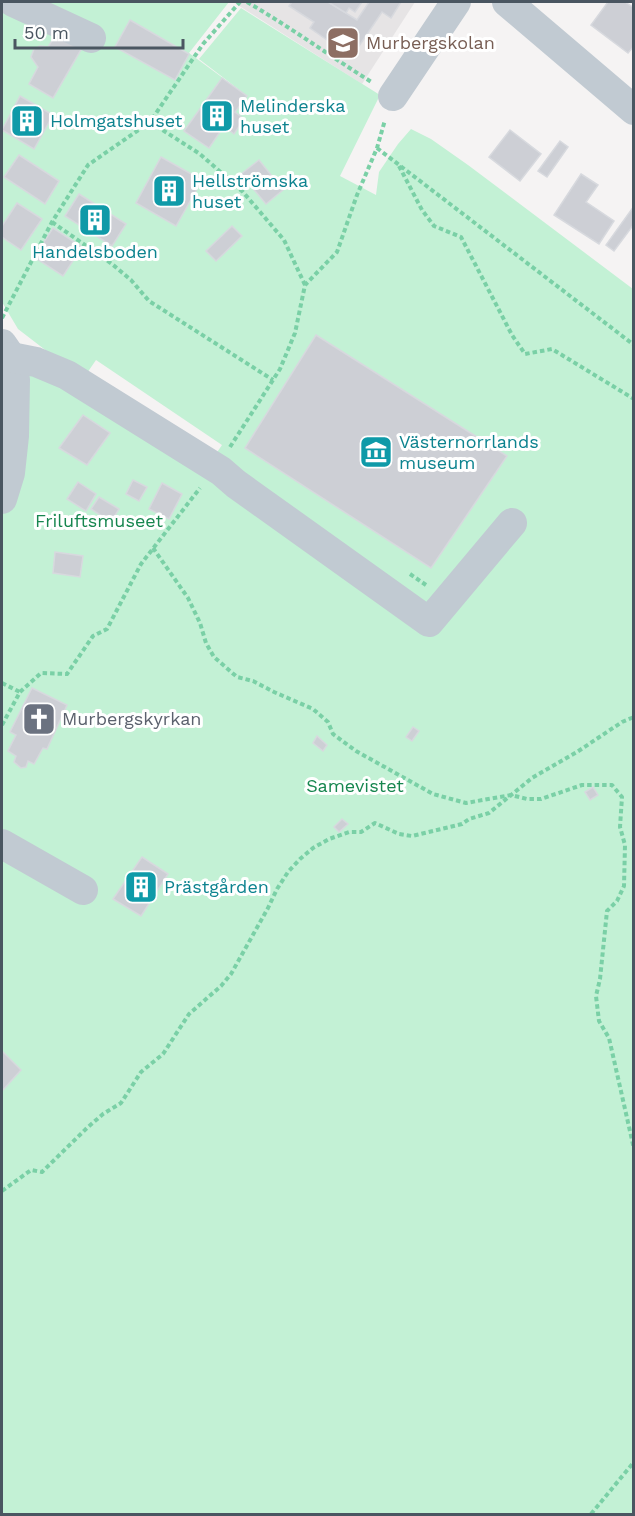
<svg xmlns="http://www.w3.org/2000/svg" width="635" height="1516" viewBox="0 0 635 1516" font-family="'Work Sans',sans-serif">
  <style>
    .education { fill: #e6e4e5 }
    .green { fill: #c3f1d5 }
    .building { fill: #cdcfd5; stroke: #d7d9de; stroke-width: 1.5 }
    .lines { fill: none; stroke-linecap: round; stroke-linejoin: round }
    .path { stroke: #7ad0a6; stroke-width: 4; stroke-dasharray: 4.5 3; stroke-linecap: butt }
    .minor { stroke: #c1cad2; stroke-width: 30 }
    .labels { text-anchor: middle; stroke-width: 6; stroke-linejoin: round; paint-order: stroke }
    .education-label { font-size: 18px; fill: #785e54; stroke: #fff; text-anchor: start }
    .culture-label { font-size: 18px; fill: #0d838f; stroke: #fff; text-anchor: start }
    .park-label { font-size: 18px; fill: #17864f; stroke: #fff }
    .worship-label { font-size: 18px; fill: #5b616d; stroke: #fff; text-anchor: start }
  </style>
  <rect width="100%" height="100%" fill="#f5f3f3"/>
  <!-- education -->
  <path class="education" d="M233,2H415L362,84Z"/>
  <!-- green -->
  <path class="green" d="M2,2H229L189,53L246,95L199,59L241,8L380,95L340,176L376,195L379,172L398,144L411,129L431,139L468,165L633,289V1514H2V337L203,473L222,445L96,360L83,379L18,329L2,302Z"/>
  <!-- building -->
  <g class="building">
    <path d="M292,2H328L357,20L369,2H401L391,18L382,12L357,49L331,33L327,40L310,28L314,22L289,6Z"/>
    <path d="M328,2H362L355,12L349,8L346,13Z"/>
    <path d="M608,2H625L634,8V46L628,53L591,25Z"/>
    <path d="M130,20L189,54L175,80L115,47Z"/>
    <path d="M57,33L82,48L53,98L29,84L38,67L31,57L34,49L40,46L48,47Z"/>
    <path d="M222,78L247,96L235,112L244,119L234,134L224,126L209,148L184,131Z"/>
    <path d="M20,96L53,115L34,149L2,130Z"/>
    <path d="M510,130L541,154L520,181L489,157Z"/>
    <path d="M560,141L568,147L547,177L538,171Z"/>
    <path d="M19,155L59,181L45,204L4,177Z"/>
    <path d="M161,157L202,180L176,226L136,203Z"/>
    <path d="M259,160L283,190L266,204L241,174Z"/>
    <path d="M581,174L598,185L586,202L614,221L599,244L554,215Z"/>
    <path d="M79,194L126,224L112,246L65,216Z"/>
    <path d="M17,203L42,219L21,250L2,237V226Z"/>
    <path d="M634,206V224L614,251L606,245Z"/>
    <path d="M232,226L242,236L216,261L206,251Z"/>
    <path d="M53,228L82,247L63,276L34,257Z"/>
    <path d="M316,335L507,456L431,568L245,448Z"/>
    <path d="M83,415L110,433L87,465L59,448Z"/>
    <path d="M133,480L147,487L139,501L126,494Z"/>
    <path d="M78,482L96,494L86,511L67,499Z"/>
    <path d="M162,483L182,494L169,519L149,509Z"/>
    <path d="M99,497L119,509L111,522L91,509Z"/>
    <path d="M55,552L83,556L80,577L53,573Z"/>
    <path d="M32,688L67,705L47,749L43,748L34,764L28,761L26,767L21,768L14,762L16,756L8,751L16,735L10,732Z"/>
    <path d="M413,727L419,731L412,741L406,737Z"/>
    <path d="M317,736L327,745L323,751L313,743Z"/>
    <path d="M593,787L598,795L590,800L585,792Z"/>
    <path d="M342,819L348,824L339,832L334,827Z"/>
    <path d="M142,857L168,874L141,916L113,899Z"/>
    <path d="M2,1051L21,1070L2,1091Z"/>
  </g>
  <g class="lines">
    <!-- path -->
    <g class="path">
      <path d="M247,2C290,27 330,56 373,83"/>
      <path d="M150,122L200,154L243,192L284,240L305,285"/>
      <path d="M377,148L634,345"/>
      <path d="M399,166L422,210L434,226L461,237L512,335L525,354L552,349L634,399"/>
      <path d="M52,222L112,264L131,280L149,301L273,380"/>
      <path d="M2,318L52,222L88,165L150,122L203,44L240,2"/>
      <path d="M230,447L280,369L295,333L305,285L337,252L357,195L377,148L385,120"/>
      <path d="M153,548L188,598L200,623L206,643L214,657L237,677L253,681L274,692L313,709L328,722L333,734L356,751L433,794L466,803L511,795L527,799H541L582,785H612L622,797L620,827L625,845L624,886L617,901L607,911L600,979L596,996L599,1021L609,1038L634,1149"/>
      <path d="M410,574L426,585"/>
      <path d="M2,683L20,692"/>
      <path d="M2,725L20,692L41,673L67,674L93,636L107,629L141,564L200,488"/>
      <path d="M2,1191L31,1170L42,1172L87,1128L103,1114L121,1103L141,1072L163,1054L189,1014L221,986L231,974L268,908L277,889L288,872L300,859L313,848L329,839L349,832H361L375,823L399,834L412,836L462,824L469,819L489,813L532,778L577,752L622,722L634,717"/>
      <path d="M591,1514L634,1462"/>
    </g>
    <!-- minor -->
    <g class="minor">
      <path d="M13,2L91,38"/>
      <path d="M507,2L634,110"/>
      <path d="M393,96L456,2"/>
      <path d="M2,344L11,357L15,380L14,436L10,473L2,499"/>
      <path d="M11,357L36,362L67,375L221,471L236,484L429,622L512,523"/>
      <path d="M2,844L83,890"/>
    </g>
  </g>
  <!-- icons -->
  <defs>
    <symbol id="school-square" viewBox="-11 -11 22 22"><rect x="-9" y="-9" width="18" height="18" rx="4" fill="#8d6e63" stroke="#fff"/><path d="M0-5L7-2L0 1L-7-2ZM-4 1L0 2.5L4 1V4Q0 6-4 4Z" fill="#fff"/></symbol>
    <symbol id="building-square" viewBox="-11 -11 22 22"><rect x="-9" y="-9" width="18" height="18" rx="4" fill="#0f9aa8" stroke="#fff"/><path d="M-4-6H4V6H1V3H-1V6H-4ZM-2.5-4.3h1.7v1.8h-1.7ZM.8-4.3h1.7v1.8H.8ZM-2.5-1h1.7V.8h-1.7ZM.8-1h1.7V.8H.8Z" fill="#fff"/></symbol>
    <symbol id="museum-square" viewBox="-11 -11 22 22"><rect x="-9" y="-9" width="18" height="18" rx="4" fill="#0f9aa8" stroke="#fff"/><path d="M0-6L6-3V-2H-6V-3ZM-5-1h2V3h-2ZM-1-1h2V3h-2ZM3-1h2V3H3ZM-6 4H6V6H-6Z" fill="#fff"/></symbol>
    <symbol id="church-square" viewBox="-11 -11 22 22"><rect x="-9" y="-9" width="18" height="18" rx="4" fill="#6b7280" stroke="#fff"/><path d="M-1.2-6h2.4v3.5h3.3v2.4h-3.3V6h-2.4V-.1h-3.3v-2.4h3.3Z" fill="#fff"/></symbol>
  </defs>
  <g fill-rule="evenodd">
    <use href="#school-square" x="324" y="24" width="38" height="38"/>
    <use href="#building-square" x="198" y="97" width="38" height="38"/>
    <use href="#building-square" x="8" y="102" width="38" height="38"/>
    <use href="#building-square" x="150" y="172" width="38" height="38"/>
    <use href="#building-square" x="76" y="201" width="38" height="38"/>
    <use href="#museum-square" x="357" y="433" width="38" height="38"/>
    <use href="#church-square" x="20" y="700" width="38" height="38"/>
    <use href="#building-square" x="122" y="868" width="38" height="38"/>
  </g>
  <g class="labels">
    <!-- education labels -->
    <g class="education-label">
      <text x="366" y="49">Murbergskolan</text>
    </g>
    <!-- culture labels -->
    <g class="culture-label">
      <text x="240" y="112">Melinderska<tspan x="240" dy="21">huset</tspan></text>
      <text x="50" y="127">Holmgatshuset</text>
      <text x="192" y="187">Hellströmska<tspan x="192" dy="21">huset</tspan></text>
      <text x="95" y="258" text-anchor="middle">Handelsboden</text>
      <text x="399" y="448">Västernorrlands<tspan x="399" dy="21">museum</tspan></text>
      <text x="164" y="893">Prästgården</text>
    </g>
    <!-- park labels -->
    <g class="park-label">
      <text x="99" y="527">Friluftsmuseet</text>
      <text x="355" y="792">Samevistet</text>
    </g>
    <!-- worship labels -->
    <g class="worship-label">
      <text x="62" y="725">Murbergskyrkan</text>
    </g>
  </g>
  <!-- border -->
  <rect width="635" height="1516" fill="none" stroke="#4a5661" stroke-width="6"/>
  <!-- scale -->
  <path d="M15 39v9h168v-9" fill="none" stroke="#4a5661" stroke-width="3"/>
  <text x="24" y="39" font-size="18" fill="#4a5661" stroke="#ffffff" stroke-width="4.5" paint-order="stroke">50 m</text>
</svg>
